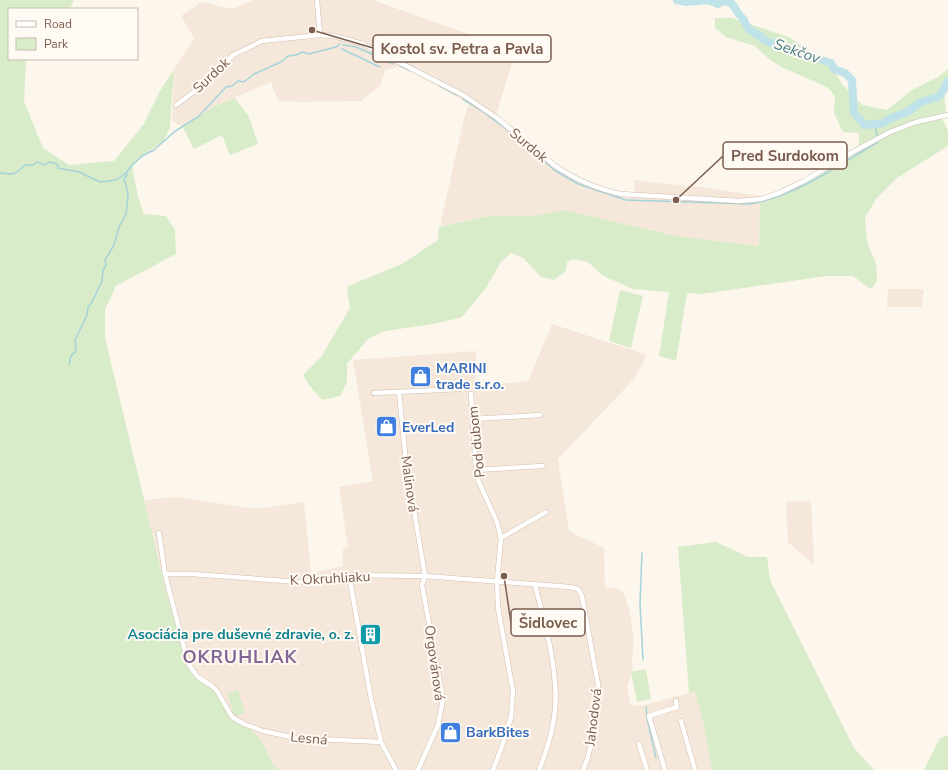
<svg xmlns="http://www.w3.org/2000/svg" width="948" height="770" viewBox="0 0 948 770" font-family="'Nunito Sans',sans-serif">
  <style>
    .residential { fill: #f5e8da }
    .green { fill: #d8ecc9 }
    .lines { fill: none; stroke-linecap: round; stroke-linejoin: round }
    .stream { stroke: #a5d3da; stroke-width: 1.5 }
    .river { stroke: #bfe3e8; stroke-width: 8 }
    .minor-casing { stroke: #d1beb0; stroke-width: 5.5 }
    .minor { stroke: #fff; stroke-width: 4.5 }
    .labels { text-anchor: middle; stroke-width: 4; stroke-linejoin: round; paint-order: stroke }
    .street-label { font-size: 14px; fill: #7a5c4d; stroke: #fffaf3 }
    .shop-label { font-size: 14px; font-weight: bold; fill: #366cbe; stroke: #fffaf3; text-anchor: start }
    .culture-label { font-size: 14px; font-weight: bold; fill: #0d838f; stroke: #fffaf3; text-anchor: end }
    .water-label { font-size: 15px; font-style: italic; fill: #437c86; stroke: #fffaf3 }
    .district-label { font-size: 18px; font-weight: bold; letter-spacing: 1px; fill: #846695; stroke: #fffaf3 }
    .leader { fill: none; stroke: #7a5c4d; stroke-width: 1.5 }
    .callout-dot { fill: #7a5c4d; stroke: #fffaf3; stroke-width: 1.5 }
    .callout { fill: #fffaf3; stroke: #7a5c4d; stroke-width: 1.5 }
    .callout-label { font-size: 15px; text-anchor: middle; font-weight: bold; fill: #7a5c4d }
  </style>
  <rect width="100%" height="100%" fill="#fdf6ec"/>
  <!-- residential -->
  <g class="residential">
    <path d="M253,0H373L516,51L495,118L563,173L586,186L622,197L633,198L635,180L683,186L700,187L760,196L759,246L676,236L564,210L534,216H490L441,226V221L464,119L469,104L402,66L385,70L380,86L361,101L302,102L278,101L271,82L213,107L183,127L172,121L174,69L194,38L181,16L201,2L233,9Z"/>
    <path d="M888,289H924L922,307H887Z"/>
    <path d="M552,324L647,355L634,379L558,459L569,531L604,548L605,588H617L624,594L630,612L634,641L632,660L633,673L627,685L631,706L644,705L695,691L703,721L712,770H280L273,765L263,743L256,735L247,725L231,718L200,680L188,669L167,595L144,500L176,497L256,509L304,502L311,573L343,566V548L348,547L339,487L373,481L353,360L476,351V386L528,381Z"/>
    <path d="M811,501L814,565L788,542L786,502Z"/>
  </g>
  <!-- green -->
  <g class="green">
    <path d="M0,0H74L70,9H9V59H26L24,101L43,148L69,165L114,161L143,125L160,91L174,69L170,127L163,142L146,153L132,167L138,196L144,214L166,216L175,230L176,254L116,286L105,310V338L167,595L188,669L195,676L216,692L231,718L247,725L256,735L263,743L273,765L280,770H0Z"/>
    <path d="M715,18H732L789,37L830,63L842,84L862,105L887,110L912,90L938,77L948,69V91L944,94L946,113L942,118L948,131V146L897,178L876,199L865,218L867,242L876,264L877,281L872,288H869L853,276H827L701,294L687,293L676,361L659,356L669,292L632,289L602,275L588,262L573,259L567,262L566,271L554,280L541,277L523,258L511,253L501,262L485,289L462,317L433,324L385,331L368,339L347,364V382L340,396L322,400L309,385L303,375L321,357L350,308L347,290L348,286L402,264L438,240L439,227L490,216H534L564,210L676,236L759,246L760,199L799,181L859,146V133L843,132L834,113L835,96L827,87L781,67L768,58L755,46L726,37L715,28Z"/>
    <path d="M235,98L249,117L258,144L230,155L222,135L194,149L183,127L213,107Z"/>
    <path d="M620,290L643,296L631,348L609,341Z"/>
    <path d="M716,542L748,557H767L770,580L854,748L874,770H712L703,721L695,691L689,693L678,547Z"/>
    <path d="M646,669L651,699L637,702L631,672Z"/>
    <path d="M238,690L245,713L234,716L227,693Z"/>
    <path d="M948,735V770H924L940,738Z"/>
  </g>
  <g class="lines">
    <!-- stream -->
    <g class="stream">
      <path d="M343,45L356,47L381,58"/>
      <path d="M342,49L380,67"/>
      <path d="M386,61L393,64"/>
      <path d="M400,66L411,71"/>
      <path d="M440,86L457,95"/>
      <path d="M463,99L482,111L517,137"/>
      <path d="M875,124L877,136"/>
      <path d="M523,142L554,170L578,184L626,200L750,204C797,196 837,166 878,142L877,141"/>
      <path d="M0,173C4,173 7,174 11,174C17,174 21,169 25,165H33L37,162L45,165L49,162L57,164L58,168L79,172L100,182L116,180L126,173L133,164L142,156L154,150L174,132L199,116L226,87L232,86L238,81L244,82L254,74L281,62L288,56L296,55L302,52L309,54L336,47L340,44"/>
      <path d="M69,364L71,356L76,351L75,340L87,315L88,307L92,302L102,281L103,270L106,265L105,260L114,245L119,227L126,214L128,196L127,189L124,179L127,175L126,173"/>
      <path d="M642,553L640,603L643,660"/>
      <path d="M646,707L647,718L656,758"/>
    </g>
    <!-- river -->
    <path class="river" d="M677,0L686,2L708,0L718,4L723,1L729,2L733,5L738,13L744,20L748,29L760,36L764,40L770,43H778L788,48L797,50L806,55L831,63L834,69L845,73L852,80L854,113L865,125L883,123L889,119L907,112L921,102L938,97L941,94L948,81"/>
    <defs>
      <g id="minor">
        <path d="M317,0L320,35"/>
        <path d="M176,105L210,80L233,55L262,41L320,35L334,36L363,44L463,95L497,118L554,165C574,179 597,189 621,194L739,201L761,199L779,193L804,181L851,153L890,132L916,122L948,115"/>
        <path d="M399,392L406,462L425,576L422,585L443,699L438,725L418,770"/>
        <path d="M374,393L460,389"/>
        <path d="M471,394L476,470L478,480L497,522L501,538L497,581L498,608L513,691L511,717L501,749L493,770"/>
        <path d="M473,419L540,415"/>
        <path d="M476,470L543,466"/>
        <path d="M159,533L165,574H192L299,582L323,580L337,576L349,575L425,576L570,587L578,589L582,596L598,685V706L594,730L588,757L583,770"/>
        <path d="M501,538L546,512"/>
        <path d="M165,574L188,663L194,672L198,677L212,686L217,691L232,717L244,724L263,731L296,738L381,742L371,699L349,575"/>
        <path d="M535,585C543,617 553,650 555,684C558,713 550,743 539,770"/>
        <path d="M681,721L695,770"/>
        <path d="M381,742L396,770"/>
        <path d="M639,744L647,770"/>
        <path d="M665,770L649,716L677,707L676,701"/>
      </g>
    </defs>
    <!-- minor casing -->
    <use href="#minor" class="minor-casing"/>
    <!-- minor -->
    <use href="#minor" class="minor"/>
  </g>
  <!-- icons -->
  <defs>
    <symbol id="shop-square" viewBox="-11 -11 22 22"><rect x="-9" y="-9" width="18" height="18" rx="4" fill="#3f7fe0" stroke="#fffaf3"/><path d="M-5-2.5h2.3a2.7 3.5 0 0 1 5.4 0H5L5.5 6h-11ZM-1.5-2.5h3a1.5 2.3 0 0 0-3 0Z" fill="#fff"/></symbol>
    <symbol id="building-square" viewBox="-11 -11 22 22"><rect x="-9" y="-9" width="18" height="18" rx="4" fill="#0f9aa8" stroke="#fffaf3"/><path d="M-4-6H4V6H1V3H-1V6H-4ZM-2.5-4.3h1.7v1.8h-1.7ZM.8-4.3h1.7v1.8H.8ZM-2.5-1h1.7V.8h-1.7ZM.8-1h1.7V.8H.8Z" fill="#fff"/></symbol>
  </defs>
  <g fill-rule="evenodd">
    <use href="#shop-square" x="408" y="364" width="25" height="25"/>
    <use href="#shop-square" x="374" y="414" width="25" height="25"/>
    <use href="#building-square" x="358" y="622" width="25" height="25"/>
    <use href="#shop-square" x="438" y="720" width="25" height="25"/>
  </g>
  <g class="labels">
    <!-- street labels -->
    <g class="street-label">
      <text transform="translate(211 75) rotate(-43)" y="5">Surdok</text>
      <text transform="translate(529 145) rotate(40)" y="5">Surdok</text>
      <text transform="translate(476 442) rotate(-96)" y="5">Pod dubom</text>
      <text transform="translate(410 484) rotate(82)" y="5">Malinová</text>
      <text transform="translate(330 578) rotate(-3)" y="5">K Okruhliaku</text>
      <text transform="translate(435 663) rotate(82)" y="5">Orgovánová</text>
      <text transform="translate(593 717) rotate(-83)" y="5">Jahodová</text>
      <text transform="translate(309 738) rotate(5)" y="5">Lesná</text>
    </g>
    <!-- shop labels -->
    <g class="shop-label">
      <text x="436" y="373">MARINI<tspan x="436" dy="16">trade s.r.o.</tspan></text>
      <text x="402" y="432">EverLed</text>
      <text x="466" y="737">BarkBites</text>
    </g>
    <!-- culture labels -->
    <g class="culture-label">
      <text x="354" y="639">Asociácia pre duševné zdravie, o. z.</text>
    </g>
    <!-- water labels -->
    <g class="water-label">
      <text transform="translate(797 51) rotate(19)" y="5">Sekčov</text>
    </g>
    <!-- district labels -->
    <g class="district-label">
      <text x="240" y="663">OKRUHLIAK</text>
    </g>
  </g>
  <!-- callouts -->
  <path class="leader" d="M312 30L373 48M676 200L723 156M504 576L511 623"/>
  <g class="callout-dot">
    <circle cx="312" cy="30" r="4"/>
    <circle cx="676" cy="200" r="4"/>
    <circle cx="504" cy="576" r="4"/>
  </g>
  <g class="callout">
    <rect x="373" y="35" width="178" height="27" rx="4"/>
    <rect x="723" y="142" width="124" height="27" rx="4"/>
    <rect x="511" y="609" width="74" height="27" rx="4"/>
  </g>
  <g class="callout-label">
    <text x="462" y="54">Kostol sv. Petra a Pavla</text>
    <text x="785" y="161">Pred Surdokom</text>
    <text x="548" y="628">Šidlovec</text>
  </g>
  <!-- legend -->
  <rect x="8" y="8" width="130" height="52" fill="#fffaf3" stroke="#cabbb1"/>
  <rect x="16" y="21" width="20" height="6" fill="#ffffff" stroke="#cabbb1"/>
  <text x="44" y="28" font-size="12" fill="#7a5c4d">Road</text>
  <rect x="16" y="38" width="20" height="12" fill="#d8ecc9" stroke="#cabbb1"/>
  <text x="44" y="48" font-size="12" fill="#7a5c4d">Park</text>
</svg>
